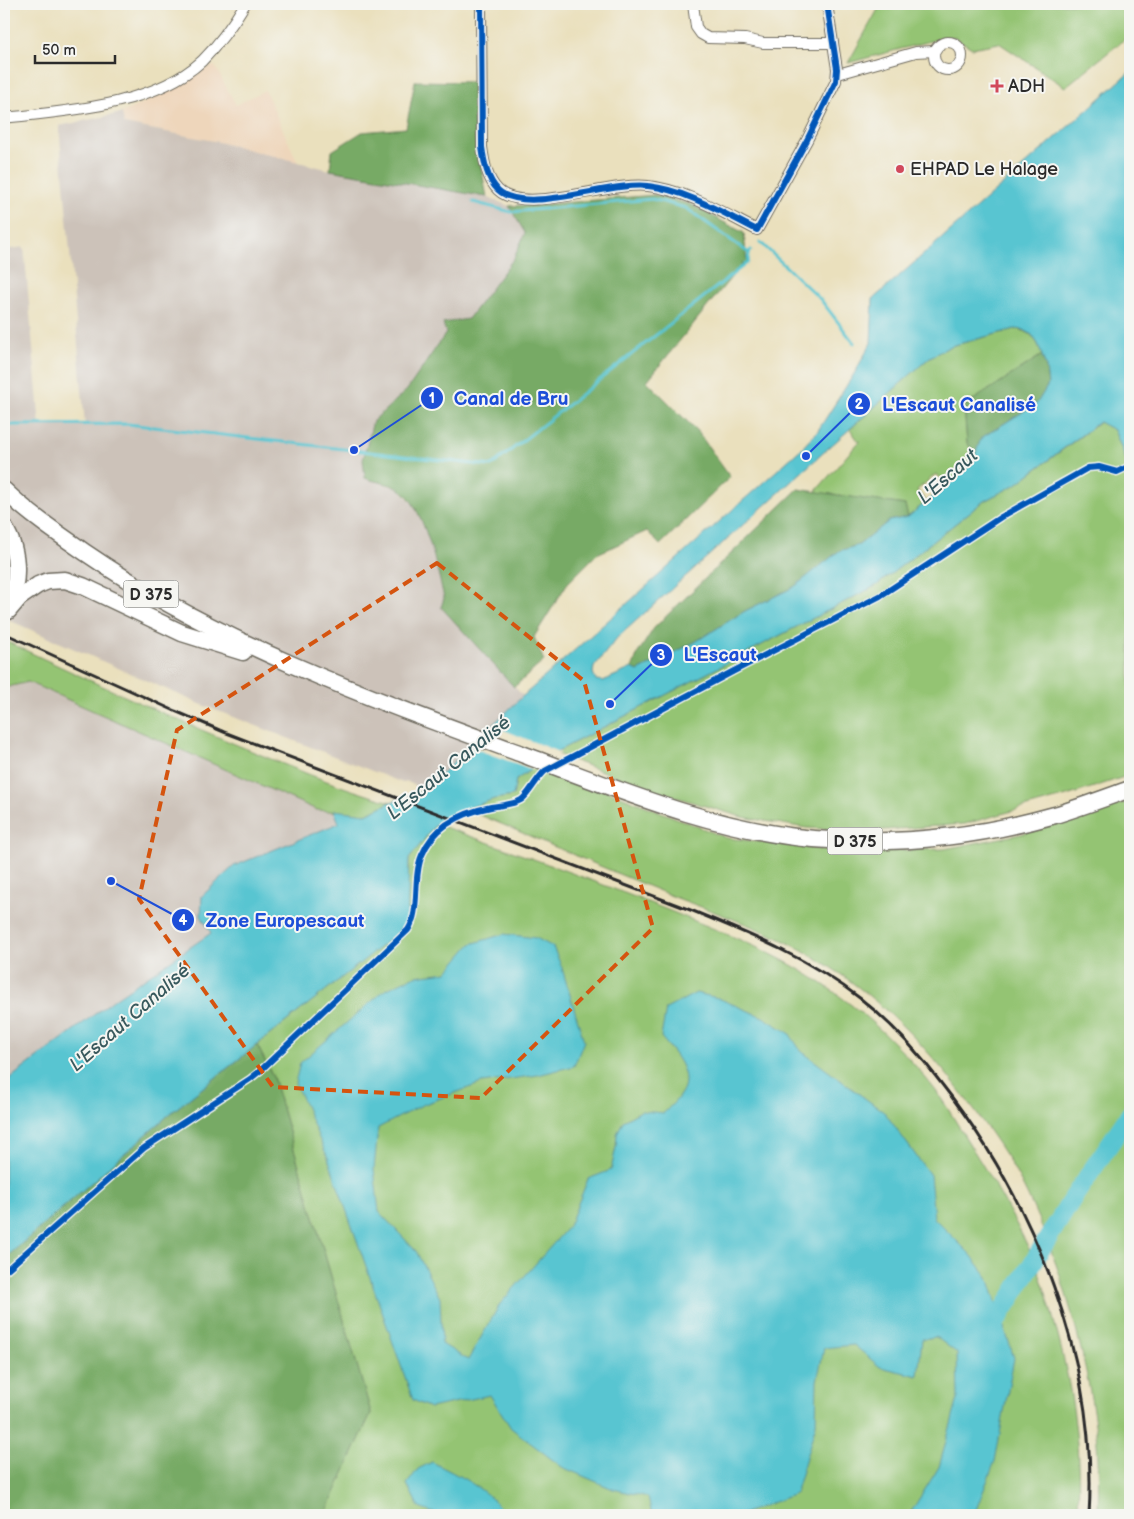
<svg xmlns="http://www.w3.org/2000/svg" width="1134" height="1519" viewBox="0 0 1134 1519" font-family="'Balsamiq Sans',sans-serif">
  <style>
    .built { fill: #eed6bb }
    .industrial { fill: #ccc2b9 }
    .green { fill: #94c473; stroke: #60784f }
    .forest { fill: #77aa65; stroke: #516a48 }
    .water { fill: #58c5d1; stroke: #42787e; fill-rule: evenodd }
    .pier { fill: #eae0bd }
    .lines { fill: none; stroke-linecap: round; stroke-linejoin: round }
    .stream { stroke: #58c5d1; stroke-width: 3 }
    .river { stroke: #58c5d1; stroke-width: 19 }
    .street-casing { stroke: #6e6a5e; stroke-width: 12 }
    .primary-casing { stroke: #6e6a5e; stroke-width: 19 }
    .street { stroke: #fff; stroke-width: 10 }
    .primary { stroke: #fff; stroke-width: 16 }
    .rail { stroke: #2b2b2b; stroke-width: 3 }
    .cycleway-casing { stroke: #f6f6f2; stroke-width: 9 }
    .cycleway { stroke: #0057b8; stroke-width: 6 }
    .marked { fill: none; stroke: #d5540f; stroke-width: 4; stroke-dasharray: 10 6; stroke-linejoin: round }
    .poi-dot { fill: #d1495b; stroke: #f6f6f2; stroke-width: 2 }
    .labels { text-anchor: middle; stroke-width: 4; stroke-linejoin: round; paint-order: stroke }
    .shield { fill: #f6f6f2; stroke: #686867; stroke-width: 1 }
    .shield-label { font-size: 16px; font-weight: bold; fill: #2b2b2b }
    .poi-label { font-size: 18px; fill: #2b2b2b; stroke: #f6f6f2; text-anchor: start }
    .water-label { font-size: 19px; font-style: italic; fill: #38595d; stroke: #f6f6f2 }
    .leader { fill: none; stroke: #1d4ed8; stroke-width: 2 }
    .callout-dot { fill: #1d4ed8; stroke: #f6f6f2; stroke-width: 2 }
    .mark-label { font-size: 15px; text-anchor: middle; font-weight: bold; fill: #fff }
    .callout-label { font-size: 19px; text-anchor: middle; font-weight: bold; fill: #1d4ed8; stroke: #f6f6f2; stroke-width: 4; stroke-linejoin: round; paint-order: stroke }
  </style>
  <rect width="100%" height="100%" fill="#f6f6f2"/>
  <filter id="ink" filterUnits="userSpaceOnUse"><feTurbulence type="fractalNoise" baseFrequency=".02" numOctaves="2"/><feDisplacementMap in="SourceGraphic" scale="10" xChannelSelector="R" yChannelSelector="G"/><feConvolveMatrix kernelMatrix="1 2 1 2 8 2 1 2 1" color-interpolation-filters="sRGB"/></filter>
  <filter id="wash" filterUnits="userSpaceOnUse"><feTurbulence type="fractalNoise" baseFrequency=".0096" numOctaves="4" result="noise"/><feDisplacementMap in="SourceGraphic" scale="20" xChannelSelector="R" yChannelSelector="G"/><feGaussianBlur stdDeviation="1.12" result="paint"/><feColorMatrix in="noise" values="0 0 0 0 0 0 0 0 0 0 0 0 0 0 0 0 0 1.4 0 .05"/><feComposite in="paint" operator="in"/></filter>
  <g filter="url(#wash)">
    <rect width="100%" height="100%" fill="#eae0bd"/>
    <!-- built -->
    <path class="built" d="M215,66L236,105L265,90L298,163L214,141L124,124L122,113L168,91L207,68Z"/>
    <!-- industrial -->
    <g class="industrial">
      <path d="M122,113L124,124L214,141L330,170L487,197L509,206L525,233L514,258L468,319L446,333L407,390L373,421L365,478L400,489L413,504L429,536L444,598L441,607L523,696L424,790L406,781L403,783L200,704L4,618V473L8,467L4,462V250L24,247L40,426L85,425L59,126Z"/>
      <path d="M28,682L317,810H334L339,823L234,866L201,916L211,933L116,998L4,1083V688Z"/>
    </g>
    <!-- green -->
    <g class="green">
      <path d="M881,4H1130V35L1065,87L999,43L972,48L954,37L942,38L848,63Z"/>
      <path d="M1015,329C1032,331 1037,340 1042,355L964,406L967,443L976,454L972,464L948,484L936,474L917,490L926,502L908,517L905,505L815,492L859,442L850,429L930,357L951,346Z"/>
      <path d="M1100,422L1114,430L1130,469V775L1067,796L965,824L870,831L806,828L742,817L652,790L554,753L877,585L984,501L1015,485Z"/>
      <path d="M4,640C79,676 154,710 230,742C283,764 336,787 391,802L366,814L317,810L28,682L4,688Z"/>
      <path d="M539,764L727,838L846,852L944,849L1021,834L1130,801V1515H1098C1099,1482 1099,1450 1094,1417C1083,1339 1056,1250 1020,1180C1003,1148 981,1119 959,1090C920,1039 874,994 819,960C775,932 721,915 672,896C603,868 535,838 466,809L494,799L513,796L516,780Z"/>
      <path d="M436,824C515,852 593,880 670,911C714,929 760,946 802,971C854,1002 899,1043 936,1091C949,1109 960,1129 972,1148C992,1180 1012,1214 1028,1247C1040,1271 1047,1296 1054,1321C1073,1390 1081,1444 1078,1515H325L371,1413L273,1077L257,1045L406,926L409,859Z"/>
    </g>
    <!-- forest -->
    <g class="forest">
      <path d="M415,81L474,82L475,136L487,197L330,170L332,151L362,132L406,128Z"/>
      <path d="M655,195L690,204L744,233L747,264H742L647,381L698,432L730,477L660,545L647,531L597,554L567,584L534,637L544,661L514,687L441,607L444,598C438,572 423,501 398,488C388,483 375,482 365,478L363,460L373,421L407,390L446,333L443,323L468,319L514,258L525,233L509,206L549,204Z"/>
      <path d="M1042,355L1046,367L1048,385L1037,403L981,438L976,454L967,443L964,406Z"/>
      <path d="M798,489L905,505L908,517L889,521L859,545L839,551L794,587L745,611L695,642L638,671L632,668L638,653L654,628Z"/>
      <path d="M257,1045L273,1077L371,1413L325,1515H4V1259L172,1112Z"/>
    </g>
    <!-- water -->
    <g class="water">
      <path d="M1130,72V388L1125,408L1130,421V469L1114,430L1099,422L1015,485L984,501L877,585L554,753L516,780L513,796L494,799L466,809L436,824L409,859L407,926L172,1112L4,1259V1083L116,998L211,933L201,916L202,896L234,866L339,823L334,810L366,814L391,802L424,790L523,696L802,448L817,432L854,374L871,343L873,299ZM1015,329L1024,330L1032,335L1038,344L1046,367L1048,385L1037,403L981,438L972,464L908,517L889,521L859,545L839,551L794,587L745,611L695,642L638,671L632,668L603,681L596,680L593,673L594,667L617,638L930,357L951,346Z"/>
      <path d="M504,934L536,938L553,947L561,965L584,1041L574,1066L538,1075L482,1083L422,1105L378,1128L374,1169L379,1212L416,1251L440,1298L442,1344L468,1360L500,1304L569,1226L588,1179L611,1170L616,1147L617,1134L623,1121L641,1111L664,1113C669,1107 676,1102 680,1095C695,1075 673,1052 661,1037L666,1009L696,993L718,998L763,1017L789,1033L801,1051L885,1113L930,1175L934,1218L971,1255L988,1277L1014,1358L995,1461L974,1515H909L939,1467L958,1399L957,1353L936,1337L922,1339L918,1376L880,1367L854,1345L824,1348L817,1381L816,1424L795,1494L740,1515H652L648,1497L613,1489L562,1467L511,1428L490,1395L430,1408L413,1400L328,1158C316,1133 307,1108 295,1083L300,1063L385,990L415,976L447,972L471,944Z"/>
      <path d="M432,1462C459,1476 489,1489 505,1515H439L419,1508L407,1484L418,1469Z"/>
    </g>
    <!-- pier -->
    <path class="pier" d="M489,724L561,753L534,770L467,746Z"/>
    <g class="lines">
      <!-- stream -->
      <g class="stream">
        <path d="M473,202L511,212L652,199L686,208L749,253"/>
        <path d="M760,242L821,300L854,343"/>
        <path d="M4,422L7,425L128,424L491,466L748,262L749,253L751,250"/>
      </g>
      <!-- river -->
      <path class="river" d="M998,1319L1071,1201L1130,1114"/>
    </g>
  </g>
  <g filter="url(#ink)">
    <g class="lines">
      <defs>
        <g id="street">
          <path d="M481,4L482,147C484,162 487,179 498,190C525,216 610,181 648,186C686,190 723,213 757,230L807,140L836,81L837,69L827,4"/>
          <path d="M693,4L696,27L701,34L708,38L745,39L763,43H833"/>
          <circle cx="948" cy="56" r="14"/>
          <path d="M838,74L916,52L934,51"/>
          <path d="M4,118C67,111 153,106 202,61C219,44 233,24 245,4"/>
        </g>
        <g id="primary">
          <path d="M4,490C29,514 57,533 86,553C219,644 372,699 522,754C617,789 712,830 814,839C895,846 977,837 1055,815C1081,807 1105,798 1130,789"/>
          <path d="M4,527C20,552 18,582 9,609"/>
          <path d="M8,611L19,598L38,585L48,581L65,580L83,586L182,633L243,652"/>
        </g>
      </defs>
      <!-- street casing -->
      <use href="#street" class="street-casing"/>
      <!-- primary casing -->
      <use href="#primary" class="primary-casing"/>
      <!-- street -->
      <use href="#street" class="street"/>
      <!-- primary -->
      <use href="#primary" class="primary"/>
      <!-- rail -->
      <path class="rail" d="M4,633L175,711L224,732L693,911C752,935 810,959 861,999C891,1023 918,1052 941,1083C1034,1201 1099,1363 1089,1515"/>
      <defs>
        <g id="cycleway">
          <path d="M481,4L482,147C484,162 487,179 498,190C525,216 610,181 648,186C686,190 723,213 757,230L807,140L836,81L837,69L827,4"/>
          <path d="M4,1272L144,1148L250,1079L260,1071L408,930C421,910 412,878 422,855C434,826 460,813 491,807C501,805 512,805 521,800C528,796 536,779 545,771L734,671L880,596L1001,517L1088,468L1099,467L1117,472L1130,466"/>
        </g>
      </defs>
      <!-- cycleway casing -->
      <use href="#cycleway" class="cycleway-casing"/>
      <!-- cycleway -->
      <use href="#cycleway" class="cycleway"/>
    </g>
  </g>
  <!-- marked area -->
  <path class="marked" d="M437,563L584,681L653,928L481,1098L273,1087L139,899L177,730Z"/>
  <!-- markers -->
  <g class="poi-dot">
    <path d="M994.5 78.5h5v5h5v5h-5v5h-5v-5h-5v-5h5z"/>
    <circle cx="900" cy="169" r="5"/>
  </g>
  <g class="labels">
    <!-- shield labels -->
    <g class="shield">
      <rect x="123.5" y="580.5" width="55" height="27" rx="4"/>
      <rect x="827.5" y="827.5" width="55" height="27" rx="4"/>
    </g>
    <g class="shield-label">
      <text x="151" y="600">D 375</text>
      <text x="855" y="847">D 375</text>
    </g>
    <!-- poi labels -->
    <g class="poi-label">
      <text x="1008" y="92">ADH</text>
      <text x="910" y="175">EHPAD Le Halage</text>
    </g>
    <!-- water labels -->
    <g class="water-label">
      <text transform="translate(947 476) rotate(-41)" y="7">L'Escaut</text>
      <text transform="translate(448 767) rotate(-39)" y="7">L'Escaut Canalisé</text>
      <text transform="translate(129 1017) rotate(-41)" y="7">L'Escaut Canalisé</text>
    </g>
  </g>
  <!-- callouts -->
  <path class="leader" d="M354 450L432 398M806 456L859 404M610 704L661 655M111 881L183 920"/>
  <g class="callout-dot">
    <circle cx="354" cy="450" r="5"/>
    <circle cx="806" cy="456" r="5"/>
    <circle cx="610" cy="704" r="5"/>
    <circle cx="111" cy="881" r="5"/>
    <circle cx="432" cy="398" r="12"/>
    <circle cx="859" cy="404" r="12"/>
    <circle cx="661" cy="655" r="12"/>
    <circle cx="183" cy="920" r="12"/>
  </g>
  <g class="mark-label">
    <text x="432" y="403">1</text>
    <text x="859" y="409">2</text>
    <text x="661" y="660">3</text>
    <text x="183" y="925">4</text>
  </g>
  <g class="callout-label">
    <text x="511" y="405">Canal de Bru</text>
    <text x="959" y="411">L'Escaut Canalisé</text>
    <text x="720" y="661">L'Escaut</text>
    <text x="285" y="927">Zone Europescaut</text>
  </g>
  <!-- margin -->
  <rect width="1134" height="1519" fill="none" stroke="#f6f6f2" stroke-width="20"/>
  <!-- scale -->
  <path d="M35 55v8h80v-8" fill="none" stroke="#2b2b2b" stroke-width="2.5"/>
  <text x="42" y="55" font-size="15" fill="#2b2b2b" stroke="#f6f6f2" stroke-width="4" paint-order="stroke">50 m</text>
</svg>
